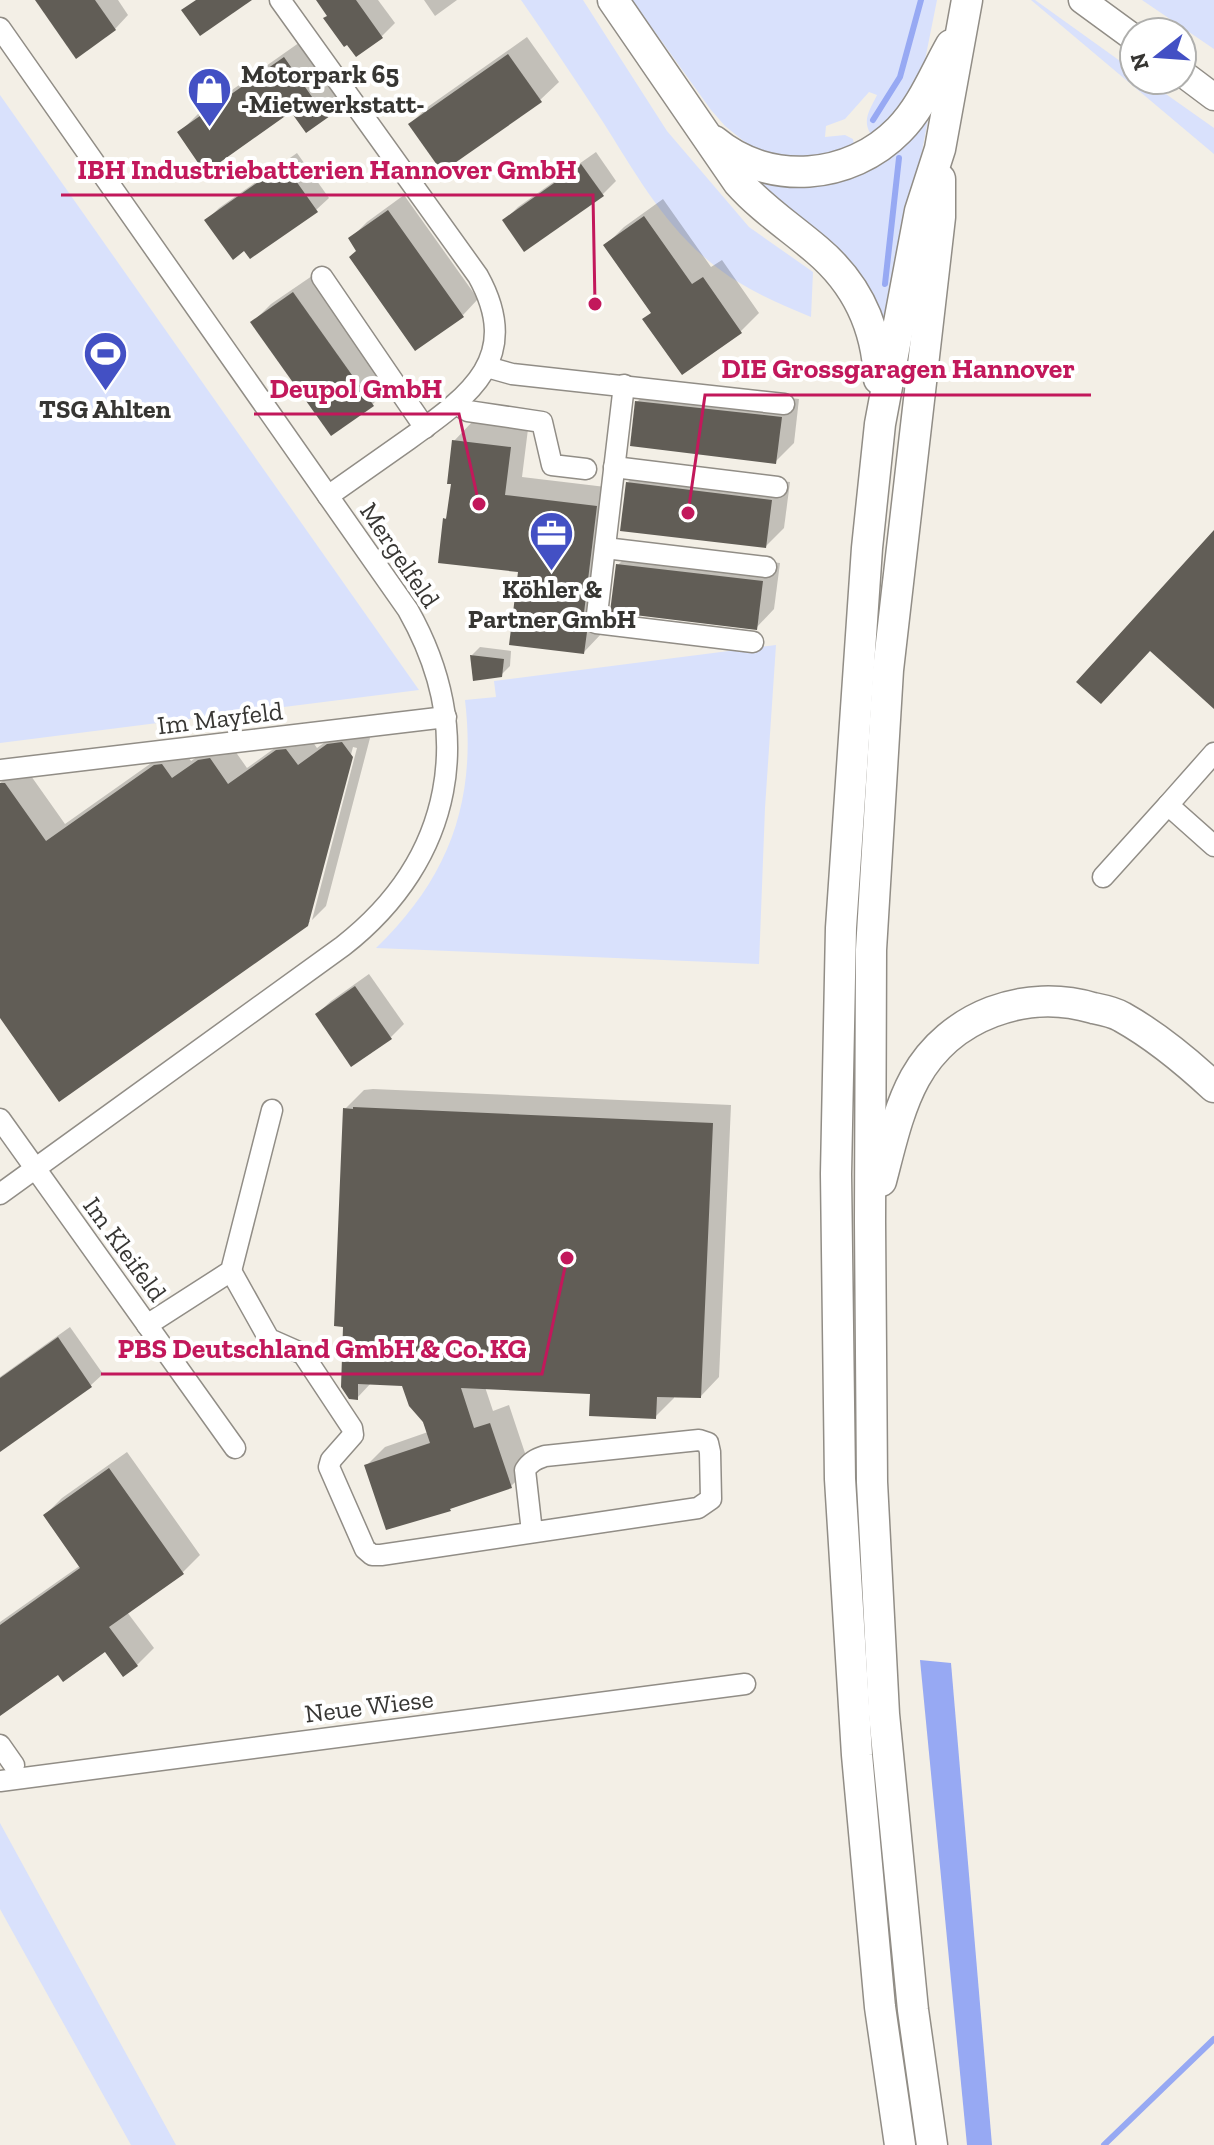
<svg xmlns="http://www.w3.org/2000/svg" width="1214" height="2145" viewBox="0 0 1214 2145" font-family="'Zilla Slab',serif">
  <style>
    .green { fill: #d9e1fc }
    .water { fill: #97a9f3 }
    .shadow { fill: #0003 }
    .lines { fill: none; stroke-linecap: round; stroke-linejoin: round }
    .stream { stroke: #97a9f3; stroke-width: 6 }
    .building { fill: #615d56 }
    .minor-casing { stroke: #918d86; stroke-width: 23 }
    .major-casing { stroke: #918d86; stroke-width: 29 }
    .highway-casing { stroke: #918d86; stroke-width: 33 }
    .minor { stroke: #fff; stroke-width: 20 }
    .major { stroke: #fff; stroke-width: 26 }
    .highway { stroke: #fff; stroke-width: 30 }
    .labels { text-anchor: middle; stroke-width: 8; stroke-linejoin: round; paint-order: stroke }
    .poi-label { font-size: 26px; font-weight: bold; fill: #373633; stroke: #fff }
    .street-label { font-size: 26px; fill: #373633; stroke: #fff }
    .leader { fill: none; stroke: #c2185b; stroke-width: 3 }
    .callout-dot { fill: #c2185b; stroke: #fff; stroke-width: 3 }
    .callout-label { font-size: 28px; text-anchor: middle; font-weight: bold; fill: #c2185b; stroke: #fff; stroke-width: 8; stroke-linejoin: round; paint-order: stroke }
  </style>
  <rect width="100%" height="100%" fill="#f3efe6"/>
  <!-- green -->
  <g class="green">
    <path d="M521,0H583L667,131L749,227L813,272L811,317C775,302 740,287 710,262C664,225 634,171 603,122C576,81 549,40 521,0Z"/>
    <path d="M632,0H937L924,65L916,89L876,134L870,133C862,119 871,108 877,95L869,92L845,119L826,126L825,137L845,135L853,139L854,145L840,157L781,158L751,147L725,126L711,110Z"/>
    <path d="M1031,0H1035L1134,71V80H1146L1214,128V154Z"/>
    <path d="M1142,0H1214V49Z"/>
    <path d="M0,95L419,690L0,743Z"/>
    <path d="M929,114L912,204L889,344L729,155L788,182Z"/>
    <path d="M776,645L765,808L759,964L376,948C449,878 477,801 465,700L496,697L494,681Z"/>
    <path d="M0,1823L176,2145H131L0,1909Z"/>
  </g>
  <!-- water -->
  <path class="water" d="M920,1660L951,1663L992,2145H967Z"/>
  <!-- shadow -->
  <g class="shadow">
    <path d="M37,0H118L128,15L115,29Z"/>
    <path d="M324,0H378L395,23L382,36L356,54L329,15Z"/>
    <path d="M424,0H457L435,16Z"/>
    <path d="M527,37L559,82L540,100L410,124L429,106Z"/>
    <path d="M303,40L347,96L328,114L292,109L179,133L198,114Z"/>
    <path d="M596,152L616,181L602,195L504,221L518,207Z"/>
    <path d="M297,153L329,198L316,210L245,249L207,220L219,208Z"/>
    <path d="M404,195L478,299L463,315L358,250L351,238L367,222Z"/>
    <path d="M663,199L711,267L722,260L759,313L741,331L682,372L653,312L606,245L624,227Z"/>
    <path d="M312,276L390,386L372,405L253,322L271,304Z"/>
    <path d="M656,383L799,399L794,443L775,462L637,402Z"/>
    <path d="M472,422L528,429L522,477L614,488L602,633L584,652L520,570L445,519L449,515L454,441Z"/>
    <path d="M646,464L790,482L784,528L766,546L628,482Z"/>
    <path d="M636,546L780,563L774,609L756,628L618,565Z"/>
    <path d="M480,647L511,651L510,666L501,675L472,655Z"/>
    <path d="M361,725L370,738L326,906L312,920L357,748L353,747L307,921H310L307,925L0,1015V783L24,766L65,824L174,747L181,746L191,761L219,742L228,741L247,768L297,732L305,731L317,748L347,726Z"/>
    <path d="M369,974L404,1024L391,1037L317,1014L331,1001Z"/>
    <path d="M373,1089L731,1105L719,1377L701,1396L674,1395V1398L655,1417L593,1392L485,1387L493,1411L509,1405L530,1468L511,1486L366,1466L385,1447L428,1432L403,1384L372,1382L357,1398L345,1109L364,1090Z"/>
    <path d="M70,1327L103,1374L91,1385L1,1449L0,1377Z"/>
    <path d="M127,1452L200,1555L183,1572L127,1612L154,1648L137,1665L106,1649L58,1672L0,1713V1622L81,1565L45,1515L62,1498Z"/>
  </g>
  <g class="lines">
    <!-- stream -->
    <g class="stream">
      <path d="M873,120L900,77L921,0"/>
      <path d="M885,284L899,158"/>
      <path d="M1104,2145L1214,2039"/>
    </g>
  </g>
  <!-- building -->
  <g class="building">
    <path d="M35,0H95L116,30L76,59Z"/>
    <path d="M196,0H252L200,36L181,10Z"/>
    <path d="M316,0H356L383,38L356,57L347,45L344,47L323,18L327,16Z"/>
    <path d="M508,54L542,102L442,172L408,124Z"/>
    <path d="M284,57L317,104L320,102L330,116L306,133L291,112L205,173L177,132Z"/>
    <path d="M284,164L318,212L250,259L244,251L233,260L204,220Z"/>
    <path d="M581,164L604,196L524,252L502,220Z"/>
    <path d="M388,210L464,317L415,351L349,257L356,251L348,238Z"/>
    <path d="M644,216L692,284L703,277L742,333L682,375L642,319L651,313L603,245Z"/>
    <path d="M293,292L374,406L331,436L250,322Z"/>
    <path d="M635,401L782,417L776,464L630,446Z"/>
    <path d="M452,440L511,447L505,495L597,506L583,621L587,632L584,654L509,645L518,572L438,563L443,518L446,519L451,484H447Z"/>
    <path d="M626,482L772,500L766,548L620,531Z"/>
    <path d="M1214,530V709L1150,651L1101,704L1076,682Z"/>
    <path d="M616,564L763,581L757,630L610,612Z"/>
    <path d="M470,655L504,659L502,677L473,681Z"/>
    <path d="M342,742L353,757L308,926L59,1102L0,1018V783H5L46,841L154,765L162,764L172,778L198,760L210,758L228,784L276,750L286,749L298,765L327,744Z"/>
    <path d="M355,986L392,1039L351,1067L315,1014Z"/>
    <path d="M353,1107L713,1123L701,1398L657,1397L656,1419L589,1416L590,1394L461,1388L474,1428L490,1423L512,1488L450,1509L451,1511L386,1530L364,1465L430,1443L423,1422L409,1406L402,1386L358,1384V1400L349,1399L341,1387L343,1327L334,1326L343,1108L353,1109Z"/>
    <path d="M58,1337L92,1387L0,1452V1378Z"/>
    <path d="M109,1468L184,1574L109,1627L138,1666L123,1677L105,1652L63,1682L58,1675L0,1716V1625L80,1568L43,1515Z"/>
  </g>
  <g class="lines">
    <defs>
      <g id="minor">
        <path d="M280,0L478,276C523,357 471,395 409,439C382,458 355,477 328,496"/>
        <path d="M0,28L408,610C477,732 454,859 343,946L0,1194"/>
        <path d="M322,277L425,428"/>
        <path d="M487,367L512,374L784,404"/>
        <path d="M624,385L596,623L753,642"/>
        <path d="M456,404L468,411L542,422L552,465L586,469"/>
        <path d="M614,467L777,487"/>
        <path d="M605,548L766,567"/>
        <path d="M0,770L446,717"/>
        <path d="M1168,805L1214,753"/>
        <path d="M1103,877L1168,805L1214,846"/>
        <path d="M0,1119L235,1448"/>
        <path d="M231,1271L269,1339L303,1354L352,1428L353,1435L331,1460L329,1467L365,1549L372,1555H381L698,1508L711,1499L710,1452L708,1443L699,1440L545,1456C536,1459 530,1462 525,1470L532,1532"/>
        <path d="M147,1325L231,1271L272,1110"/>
        <path d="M0,1745L14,1765"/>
        <path d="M0,1781L745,1684"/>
      </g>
      <g id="major">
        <path d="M1082,0L1134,38"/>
        <path d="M1182,73L1214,97"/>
      </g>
      <g id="highway">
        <path d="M613,0L738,182C761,208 790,227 817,250C856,283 877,327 879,379"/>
        <path d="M714,141C769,187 850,180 899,130C922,107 935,73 951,45"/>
        <path d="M881,1181C890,1147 898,1109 915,1078C950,1015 1026,988 1093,1008C1103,1010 1114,1012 1122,1017C1156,1036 1186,1061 1214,1087"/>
        <path d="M900,2145L880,2007L857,1755L840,1479L836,1174L841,928L867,548L880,424L920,211L940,149L967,0"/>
        <path d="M932,2145L913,2010L884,1714L872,1482L870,1222L871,950L888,670L940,217V179"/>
      </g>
    </defs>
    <!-- minor casing -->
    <use href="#minor" class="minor-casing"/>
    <!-- major casing -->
    <use href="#major" class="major-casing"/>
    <!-- highway casing -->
    <use href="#highway" class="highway-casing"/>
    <!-- minor -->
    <use href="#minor" class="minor"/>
    <!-- major -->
    <use href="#major" class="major"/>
    <!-- highway -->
    <use href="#highway" class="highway"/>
  </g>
  <!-- icons -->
  <defs>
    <symbol id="shop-pin" viewBox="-11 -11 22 30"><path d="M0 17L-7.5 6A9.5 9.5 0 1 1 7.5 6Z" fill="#4350c4" stroke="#fff"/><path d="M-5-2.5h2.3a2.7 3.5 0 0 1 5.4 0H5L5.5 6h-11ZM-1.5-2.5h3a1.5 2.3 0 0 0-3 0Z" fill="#fff"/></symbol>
    <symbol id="stadium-pin" viewBox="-11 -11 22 30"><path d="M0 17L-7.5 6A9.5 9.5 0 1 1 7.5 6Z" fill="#4350c4" stroke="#fff"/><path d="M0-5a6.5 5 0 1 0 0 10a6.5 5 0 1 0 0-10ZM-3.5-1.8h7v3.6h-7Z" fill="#fff"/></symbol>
    <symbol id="office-pin" viewBox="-11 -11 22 30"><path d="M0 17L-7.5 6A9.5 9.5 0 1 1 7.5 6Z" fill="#4350c4" stroke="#fff"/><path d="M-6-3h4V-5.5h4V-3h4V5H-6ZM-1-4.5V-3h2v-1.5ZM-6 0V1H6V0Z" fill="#fff"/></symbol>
  </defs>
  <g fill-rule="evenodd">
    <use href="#shop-pin" x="184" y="64" width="51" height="69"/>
    <use href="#stadium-pin" x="80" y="328" width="51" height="69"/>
    <use href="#office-pin" x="526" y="508" width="51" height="69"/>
  </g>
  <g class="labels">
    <!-- poi labels -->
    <g class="poi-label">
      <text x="241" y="83" text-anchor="start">Motorpark 65<tspan x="241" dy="30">-Mietwerkstatt-</tspan></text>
      <text x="105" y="418">TSG Ahlten</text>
      <text x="552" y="598">Köhler &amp;<tspan x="552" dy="30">Partner GmbH</tspan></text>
    </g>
    <!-- street labels -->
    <g class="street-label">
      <text transform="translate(400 555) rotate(56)" y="9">Mergelfeld</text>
      <text transform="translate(220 718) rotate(-7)" y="9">Im Mayfeld</text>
      <text transform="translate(125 1249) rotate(54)" y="9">Im Kleifeld</text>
      <text transform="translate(369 1706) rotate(-7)" y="9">Neue Wiese</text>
    </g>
  </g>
  <!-- callouts -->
  <path class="leader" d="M595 304L593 195H61M688 513L705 395H1091M479 504L459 414H254M567 1258L542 1374H101"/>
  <g class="callout-dot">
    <circle cx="595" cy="304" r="8"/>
    <circle cx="688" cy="513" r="8"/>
    <circle cx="479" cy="504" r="8"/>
    <circle cx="567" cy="1258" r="8"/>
  </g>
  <g class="callout-label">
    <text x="327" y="179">IBH Industriebatterien Hannover GmbH</text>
    <text x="898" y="378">DIE Grossgaragen Hannover</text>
    <text x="356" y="398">Deupol GmbH</text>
    <text x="322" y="1358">PBS Deutschland GmbH &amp; Co. KG</text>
  </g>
  <!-- north arrow -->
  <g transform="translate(1158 56) rotate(253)"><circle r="38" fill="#ffffff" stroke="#afafad" stroke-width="2"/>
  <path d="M0-6L14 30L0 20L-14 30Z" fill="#4350c4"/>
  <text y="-12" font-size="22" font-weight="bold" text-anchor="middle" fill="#373633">N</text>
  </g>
</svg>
